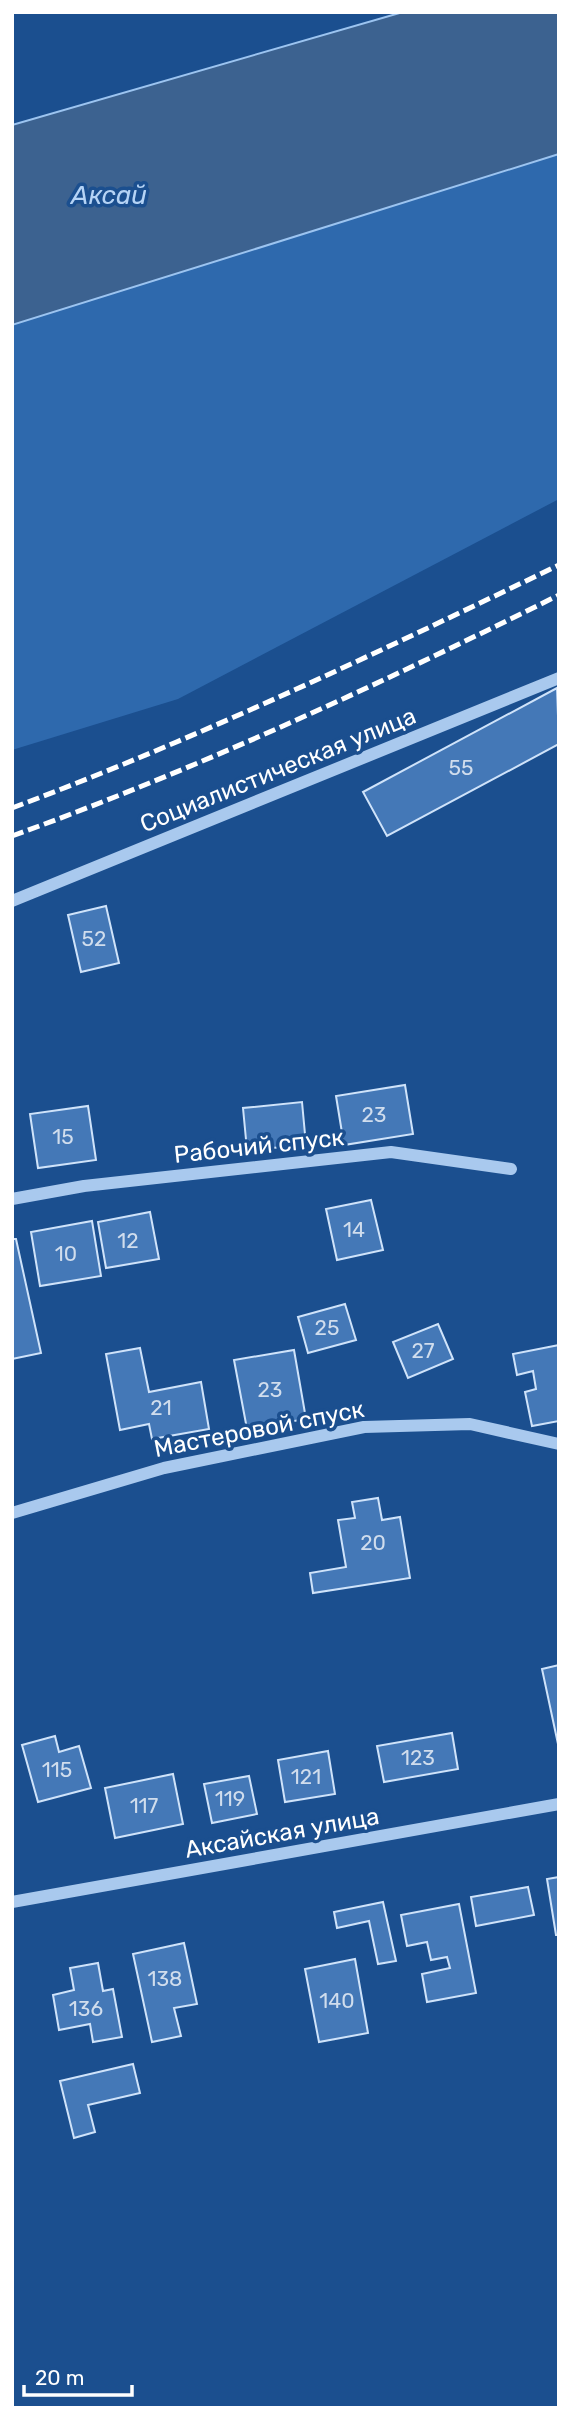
<svg xmlns="http://www.w3.org/2000/svg" width="571" height="2420" viewBox="0 0 571 2420" font-family="Rubik,sans-serif">
  <style>
    .green { fill: #2e69ad }
    .water { fill: #3c6290; stroke: #9cc4f0; stroke-width: 2 }
    .building { fill: #4478b7; stroke: #cfe3fa; stroke-width: 2 }
    .lines { fill: none; stroke-linecap: round; stroke-linejoin: round }
    .minor { stroke: #a9c9ee; stroke-width: 12 }
    .rail { stroke: #fff; stroke-width: 5; stroke-dasharray: 12 5; stroke-linecap: butt }
    .labels { text-anchor: middle; stroke-width: 7; stroke-linejoin: round; paint-order: stroke }
    .number-label { font-size: 21px; fill: #d0dded }
    .street-label { font-size: 24px; fill: #fff; stroke: #1b4f8f }
    .water-label { font-size: 26px; font-style: italic; fill: #b5d3f5; stroke: #1b4f8f }
  </style>
  <rect width="100%" height="100%" fill="#1b4f8f"/>
  <!-- green -->
  <path class="green" d="M559,154V499L178,699L12,750V325Z"/>
  <!-- water -->
  <path class="water" d="M403,12H559V154L12,325V125Z"/>
  <!-- building -->
  <g class="building">
    <path d="M557,688L559,744L387,836L363,792Z"/>
    <path d="M106,906L119,963L81,972L68,915Z"/>
    <path d="M405,1085L413,1134L344,1145L336,1096Z"/>
    <path d="M302,1102L306,1145L247,1150L243,1108Z"/>
    <path d="M88,1106L96,1160L38,1168L30,1114Z"/>
    <path d="M371,1200L383,1250L337,1260L326,1209Z"/>
    <path d="M150,1212L159,1259L106,1268L98,1222Z"/>
    <path d="M92,1221L101,1276L40,1286L31,1232Z"/>
    <path d="M12,1239H16L41,1353L12,1359Z"/>
    <path d="M345,1304L356,1340L308,1353L298,1317Z"/>
    <path d="M438,1324L453,1359L408,1378L393,1342Z"/>
    <path d="M559,1345V1421L532,1426L525,1392L536,1389L533,1371L517,1375L513,1354Z"/>
    <path d="M140,1348L149,1392L201,1382L209,1429L152,1439L149,1424L120,1430L106,1354Z"/>
    <path d="M294,1350L306,1419L247,1429L234,1360Z"/>
    <path d="M378,1498L382,1520L400,1517L410,1578L313,1593L310,1573L346,1567L338,1520L355,1518L352,1502Z"/>
    <path d="M559,1665V1744H558L542,1669Z"/>
    <path d="M452,1733L458,1769L384,1782L377,1746Z"/>
    <path d="M55,1736L59,1752L79,1746L91,1788L38,1802L22,1745Z"/>
    <path d="M328,1751L335,1794L285,1802L278,1760Z"/>
    <path d="M173,1774L183,1824L115,1838L105,1788Z"/>
    <path d="M249,1776L257,1814L212,1823L204,1784Z"/>
    <path d="M559,1877V1935H556L547,1879Z"/>
    <path d="M528,1887L534,1915L476,1926L471,1897Z"/>
    <path d="M383,1902L396,1961L378,1964L369,1921L337,1928L334,1912Z"/>
    <path d="M459,1904L476,1993L427,2002L422,1974L450,1968L447,1957L431,1960L427,1942L407,1946L401,1915Z"/>
    <path d="M184,1943L197,2004L174,2008L181,2036L152,2042L133,1954Z"/>
    <path d="M355,1959L368,2033L319,2042L305,1969Z"/>
    <path d="M98,1963L103,1991L113,1989L122,2037L93,2042L90,2024L59,2030L53,1995L74,1990L70,1968Z"/>
    <path d="M133,2064L140,2093L88,2105L95,2132L74,2138L60,2081Z"/>
  </g>
  <g class="lines">
    <!-- minor -->
    <g class="minor">
      <path d="M12,901L559,678"/>
      <path d="M12,1199L84,1186L391,1152L511,1169"/>
      <path d="M12,1513L164,1468L364,1427L470,1424L559,1444"/>
      <path d="M12,1902L559,1804"/>
    </g>
    <!-- rail -->
    <g class="rail">
      <path d="M12,808C199,738 379,652 559,565"/>
      <path d="M12,836C200,768 380,684 559,595"/>
    </g>
  </g>
  <g class="labels">
    <!-- number labels -->
    <g class="number-label">
      <text x="461" y="775">55</text>
      <text x="94" y="946">52</text>
      <text x="374" y="1122">23</text>
      <text x="63" y="1144">15</text>
      <text x="354" y="1237">14</text>
      <text x="128" y="1248">12</text>
      <text x="66" y="1261">10</text>
      <text x="327" y="1335">25</text>
      <text x="423" y="1358">27</text>
      <text x="270" y="1397">23</text>
      <text x="161" y="1415">21</text>
      <text x="373" y="1550">20</text>
      <text x="418" y="1765">123</text>
      <text x="57" y="1777">115</text>
      <text x="306" y="1784">121</text>
      <text x="230" y="1806">119</text>
      <text x="144" y="1813">117</text>
      <text x="165" y="1986">138</text>
      <text x="337" y="2008">140</text>
      <text x="86" y="2016">136</text>
    </g>
    <!-- street labels -->
    <g class="street-label">
      <text transform="translate(278 770) rotate(-22)" y="8">Социалистическая улица</text>
      <text transform="translate(259 1146) rotate(-6)" y="8">Рабочий спуск</text>
      <text transform="translate(259 1429) rotate(-11)" y="8">Мастеровой спуск</text>
      <text transform="translate(282 1833) rotate(-10)" y="8">Аксайская улица</text>
    </g>
    <!-- water labels -->
    <g class="water-label">
      <text x="109" y="204">Аксай</text>
    </g>
  </g>
  <!-- border -->
  <rect width="571" height="2420" fill="none" stroke="#ffffff" stroke-width="28"/>
  <!-- scale -->
  <path d="M24 2385v10h108v-10" fill="none" stroke="#ffffff" stroke-width="3.5"/>
  <text x="35" y="2385" font-size="21" fill="#ffffff" stroke="#1b4f8f" stroke-width="5" paint-order="stroke">20 m</text>
</svg>
